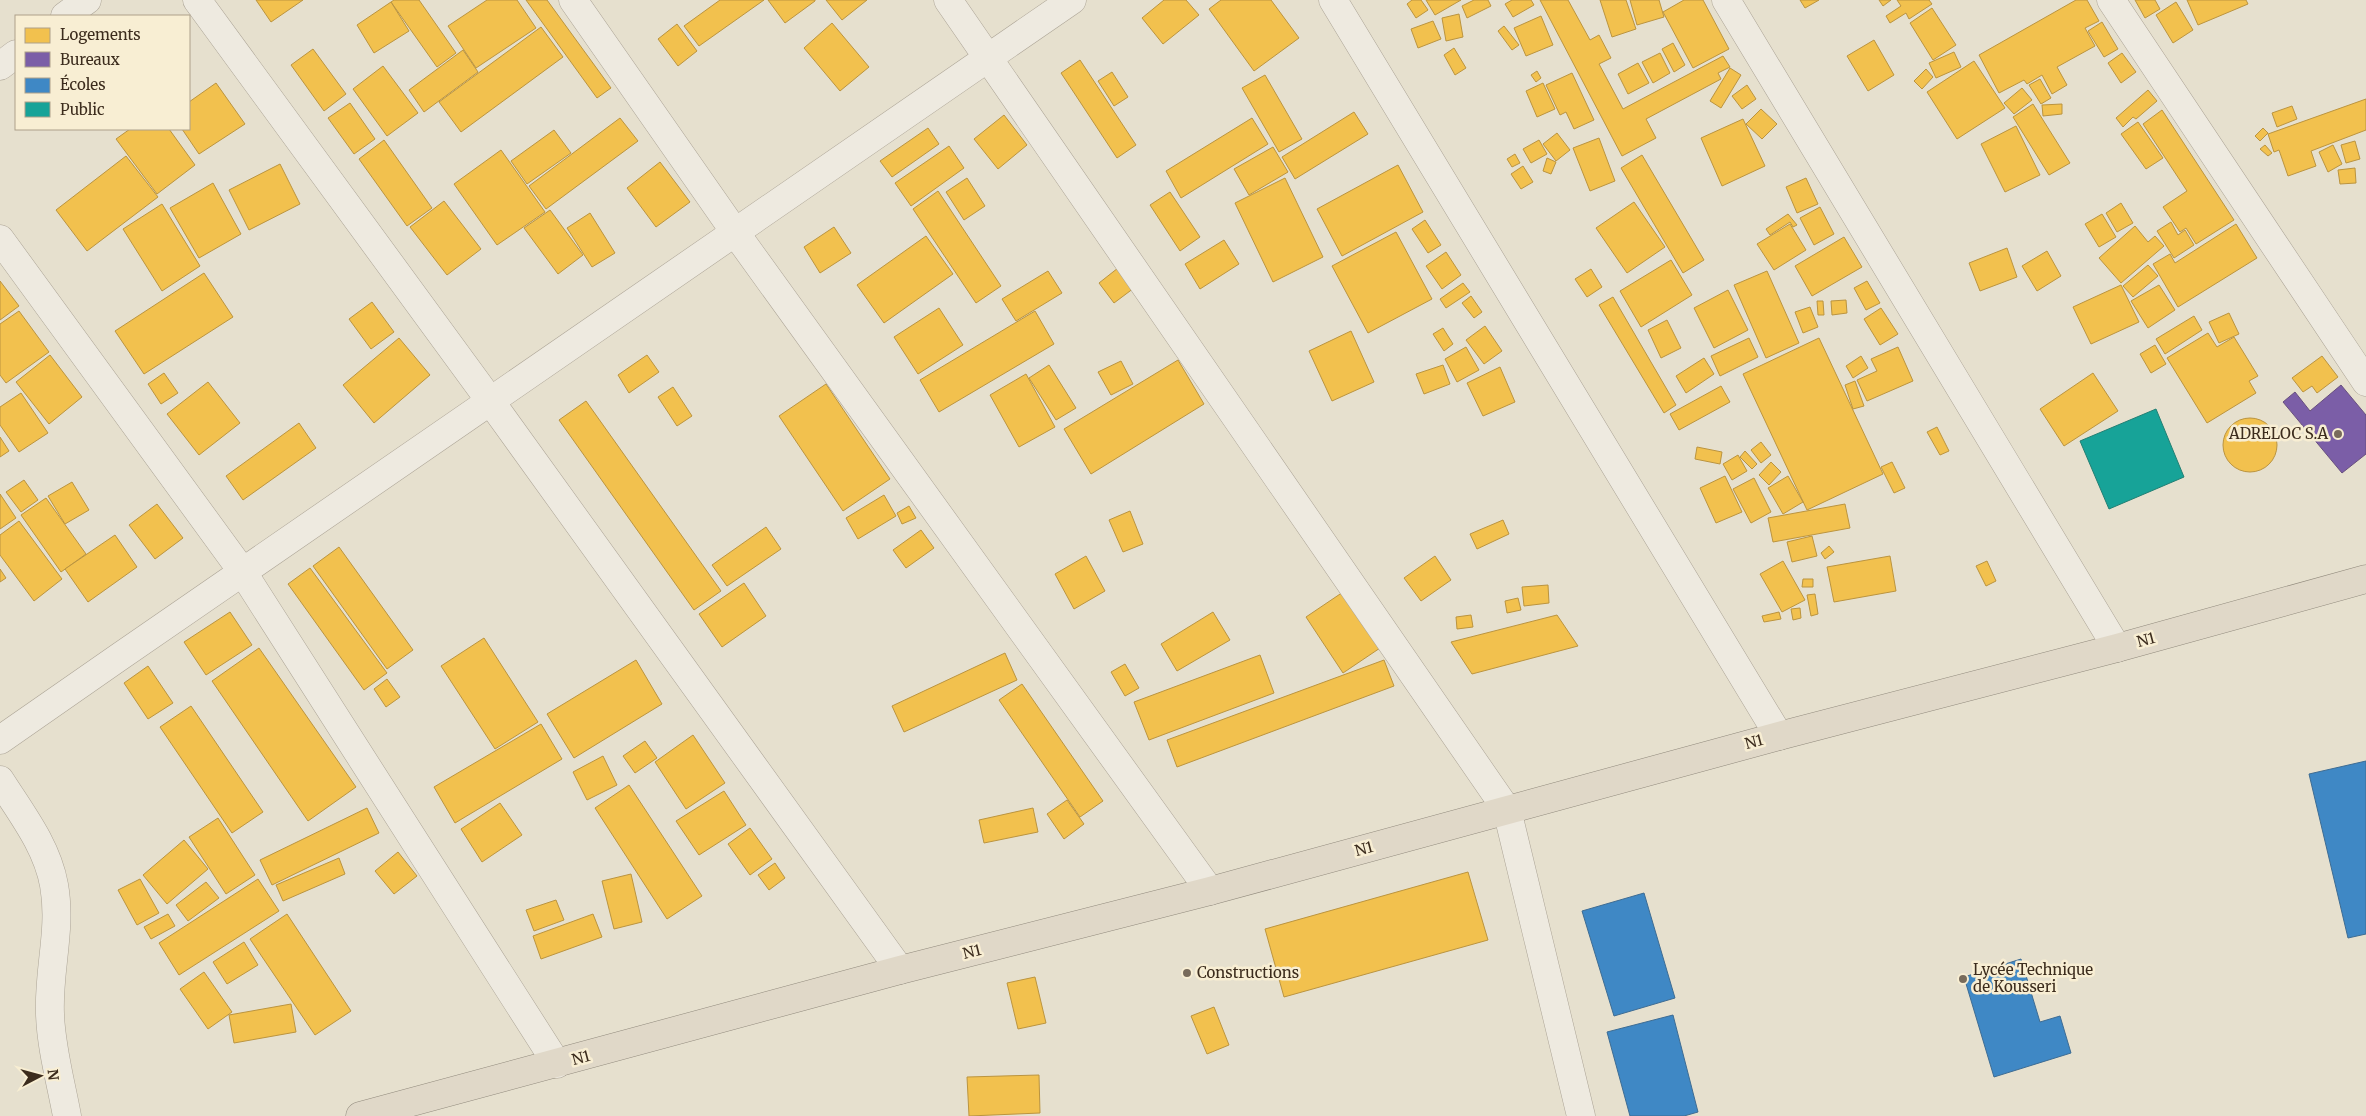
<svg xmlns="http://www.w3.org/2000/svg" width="2366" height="1116" viewBox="0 0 2366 1116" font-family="Merriweather,serif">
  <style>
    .homes { fill: #f2c14e; stroke: #bb943f }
    .offices { fill: #7b5ea7; stroke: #684f7e }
    .schools { fill: #3f88c5; stroke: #3e6c93 }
    .public { fill: #17a398; stroke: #227f73 }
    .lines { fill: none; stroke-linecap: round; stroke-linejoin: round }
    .minor-casing { stroke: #aca496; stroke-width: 29 }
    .trunk-casing { stroke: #918a7d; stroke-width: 29 }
    .minor { stroke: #eeeae0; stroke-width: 28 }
    .trunk { stroke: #e0d8c8; stroke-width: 28 }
    .poi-dot { fill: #786b5b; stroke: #f8eed3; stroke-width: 2 }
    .labels { text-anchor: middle; stroke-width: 5; stroke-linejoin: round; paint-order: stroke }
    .poi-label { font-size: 15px; fill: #3c2c1d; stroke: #f8eed3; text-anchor: start }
    .street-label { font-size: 15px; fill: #3c2c1d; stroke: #f8eed3 }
  </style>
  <rect width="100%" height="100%" fill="#e6e0ce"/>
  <!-- homes -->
  <g class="homes">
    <path d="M256,0H303L271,22Z"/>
    <path d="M394,0H419L456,53L437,67L391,2Z"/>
    <path d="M487,0H517L536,28L476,68L448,26Z"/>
    <path d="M526,0H547L611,88L597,98Z"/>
    <path d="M720,0H764L699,46L684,26Z"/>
    <path d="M768,0H815V1L785,23Z"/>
    <path d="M826,0H867L842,20Z"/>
    <path d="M1164,0H1186L1199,15L1163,44L1142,18Z"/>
    <path d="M1221,0H1271L1299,38L1254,71L1209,9Z"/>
    <path d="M1412,0H1421L1428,10L1416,18L1407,4Z"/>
    <path d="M1426,0H1461L1435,15Z"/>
    <path d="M1474,0H1488L1491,6L1467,18L1462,6Z"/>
    <path d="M1512,0H1531L1534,5L1513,17L1505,4Z"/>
    <path d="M1540,0H1568L1590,40L1599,35L1611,58L1599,64L1623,109L1723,56L1730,67L1718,73L1721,79L1646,119L1656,138L1622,156Z"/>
    <path d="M1600,0H1626L1636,29L1612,37Z"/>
    <path d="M1630,0H1659L1664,17L1637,25Z"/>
    <path d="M1684,0H1703L1729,49L1693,68L1663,12Z"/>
    <path d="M1800,0H1819L1805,8Z"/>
    <path d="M1879,0H1891L1883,6Z"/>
    <path d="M1897,0H1929L1932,4L1909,19L1906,13L1890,23L1886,16L1901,6Z"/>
    <path d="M2076,0H2087L2099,21L2085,28L2095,46L2057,67L2067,85L2052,94L2042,75L2027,84L2024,80L1999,93L1979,55Z"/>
    <path d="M2135,0H2155L2160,9L2145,18Z"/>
    <path d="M2187,0H2246L2248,4L2198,25Z"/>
    <path d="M391,2L409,31L374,53L357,25Z"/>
    <path d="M2176,2L2193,30L2173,43L2156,15Z"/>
    <path d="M1932,8L1956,45L1933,60L1910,23Z"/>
    <path d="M1459,14L1463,37L1446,41L1442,18Z"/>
    <path d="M1541,16L1553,45L1526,56L1514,28Z"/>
    <path d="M1433,21L1441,39L1418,48L1411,29Z"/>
    <path d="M2102,22L2118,49L2104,57L2088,31Z"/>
    <path d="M832,23L869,67L840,91L804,48Z"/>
    <path d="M677,24L697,51L678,66L658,39Z"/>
    <path d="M1504,26L1519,45L1512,50L1498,31Z"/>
    <path d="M541,27L563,57L461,132L439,102Z"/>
    <path d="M1874,40L1894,75L1868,91L1847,56Z"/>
    <path d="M1673,43L1685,65L1674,72L1662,49Z"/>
    <path d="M1454,48L1466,68L1455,75L1444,55Z"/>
    <path d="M313,49L346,94L324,111L291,65Z"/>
    <path d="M463,50L478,72L424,112L409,90Z"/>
    <path d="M1954,52L1961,67L1936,78L1929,63Z"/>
    <path d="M1660,53L1670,73L1653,83L1642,62Z"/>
    <path d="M2122,53L2136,72L2121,83L2108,63Z"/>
    <path d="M1080,60L1136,145L1117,158L1061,73Z"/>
    <path d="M1974,61L2005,108L1957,139L1927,92Z"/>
    <path d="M1638,63L1649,83L1628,94L1618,74Z"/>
    <path d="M383,66L418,113L387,136L353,89Z"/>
    <path d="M1730,68L1741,75L1721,108L1710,101Z"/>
    <path d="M1926,69L1933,77L1922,89L1914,81Z"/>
    <path d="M1537,71L1541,78L1536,82L1531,75Z"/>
    <path d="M1112,72L1128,97L1114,106L1098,81Z"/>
    <path d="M1572,73L1594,120L1574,129L1566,112L1560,115L1546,85Z"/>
    <path d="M1265,75L1302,139L1279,152L1242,88Z"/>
    <path d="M2040,79L2051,98L2041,104L2029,85Z"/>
    <path d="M216,83L245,124L199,154L182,129H189V102Z"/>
    <path d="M1543,83L1555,109L1537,117L1526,91Z"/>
    <path d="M1747,85L1756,99L1742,109L1732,96Z"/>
    <path d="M2022,88L2032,100L2014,114L2004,103Z"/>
    <path d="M2148,90L2157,101L2136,119L2133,117L2123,127L2116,118Z"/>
    <path d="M2366,99V130L2311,151L2316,166L2288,176L2279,150L2274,152L2268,134Z"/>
    <path d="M350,103L375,139L354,154L328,118Z"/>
    <path d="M2033,104L2070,163L2049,175L2013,117Z"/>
    <path d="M2062,104V114L2043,116L2042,105Z"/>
    <path d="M2292,106L2297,119L2277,127L2272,113Z"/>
    <path d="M1761,109L1777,124L1762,139L1746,124Z"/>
    <path d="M2162,110L2234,220L2196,244L2186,228L2180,232L2163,207L2187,191L2143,124Z"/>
    <path d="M1354,112L1368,134L1295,179L1282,157Z"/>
    <path d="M1004,115L1027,145L998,169L974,139Z"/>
    <path d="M620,118L638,141L546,209L529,186Z"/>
    <path d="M1252,118L1268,144L1181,198L1166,171Z"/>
    <path d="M1743,119L1765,166L1722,186L1701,138Z"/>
    <path d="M2138,122L2163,158L2146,169L2121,134Z"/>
    <path d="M2016,126L2040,175L2005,192L1981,144Z"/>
    <path d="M928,128L939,144L892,177L880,161Z"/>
    <path d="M2263,128L2268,133L2260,141L2255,136Z"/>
    <path d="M130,129H169L195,165L157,194L116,139Z"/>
    <path d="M554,130L571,153L527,184L511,161Z"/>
    <path d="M1557,133L1570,150L1556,161L1543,144Z"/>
    <path d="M1599,138L1615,181L1590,191L1573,148Z"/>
    <path d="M384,140L432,208L407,226L359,159Z"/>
    <path d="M1539,140L1547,154L1531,163L1523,149Z"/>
    <path d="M2355,141L2360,159L2346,163L2341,145Z"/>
    <path d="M2265,145L2272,153L2268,156L2260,149Z"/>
    <path d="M2333,145L2342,164L2328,172L2319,152Z"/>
    <path d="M949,146L964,168L911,206L895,183Z"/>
    <path d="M1273,147L1288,172L1249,195L1234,169Z"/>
    <path d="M501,150L545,212L497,245L454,184Z"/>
    <path d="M1515,154L1520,163L1512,167L1507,159Z"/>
    <path d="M1642,155L1704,260L1683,273L1621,168Z"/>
    <path d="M126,156L158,197L87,251L56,210Z"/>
    <path d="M1547,158L1556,162L1551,174L1543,171Z"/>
    <path d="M660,162L690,202L656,227L627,188Z"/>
    <path d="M280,164L300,204L249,230L229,190Z"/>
    <path d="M1398,165L1423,212L1342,256L1317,209Z"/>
    <path d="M1523,166L1533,182L1521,189L1511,174Z"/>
    <path d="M2355,168L2356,183L2340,184L2338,170Z"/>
    <path d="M967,178L985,206L964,220L946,192Z"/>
    <path d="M1285,178L1323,257L1273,282L1235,203Z"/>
    <path d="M1806,178L1818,204L1797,213L1786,187Z"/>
    <path d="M213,183L241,234L199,258L170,208Z"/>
    <path d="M938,191L1001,286L976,303L913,209Z"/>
    <path d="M1170,192L1200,237L1180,251L1150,205Z"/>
    <path d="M444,201L481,249L447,275L410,227Z"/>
    <path d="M1634,202L1665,247L1627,273L1596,228Z"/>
    <path d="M2121,203L2133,223L2117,232L2106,213Z"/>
    <path d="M162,204L200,266L162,291L123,229Z"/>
    <path d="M1820,207L1834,234L1814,245L1800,218Z"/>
    <path d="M550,210L583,255L558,274L524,228Z"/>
    <path d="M590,213L615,253L592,267L567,228Z"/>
    <path d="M1788,214L1797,225L1793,227L1790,222L1770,235L1766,229Z"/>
    <path d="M2102,214L2116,237L2099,247L2085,224Z"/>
    <path d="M1425,220L1441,245L1428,253L1412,229Z"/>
    <path d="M2171,222L2178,235L2185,230L2194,245L2174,258L2157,231Z"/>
    <path d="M1790,224L1806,250L1774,270L1757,244Z"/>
    <path d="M2236,224L2257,258L2178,307L2153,264L2170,254L2175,263Z"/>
    <path d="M2135,226L2148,242L2155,236L2164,246L2121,283L2099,258Z"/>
    <path d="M834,227L851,253L820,273L804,247Z"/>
    <path d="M1396,232L1432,299L1368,333L1332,266Z"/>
    <path d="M926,236L953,274L884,323L857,285Z"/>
    <path d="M1844,237L1862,267L1812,296L1795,266Z"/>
    <path d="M1224,240L1239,264L1200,289L1185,264Z"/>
    <path d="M2007,248L2017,277L1980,291L1969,263Z"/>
    <path d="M2047,251L2061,276L2037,291L2022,266Z"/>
    <path d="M1446,252L1461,275L1442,289L1426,266Z"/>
    <path d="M1671,260L1692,295L1641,327L1620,291Z"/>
    <path d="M2148,265L2158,276L2133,297L2123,286Z"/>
    <path d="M1118,268L1134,288L1114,303L1099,283Z"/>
    <path d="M1591,269L1602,287L1587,297L1575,279Z"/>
    <path d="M1048,271L1062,293L1016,321L1002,299Z"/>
    <path d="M1767,271L1799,343L1766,358L1734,285Z"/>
    <path d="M204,273L233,317L144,374L115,331Z"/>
    <path d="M0,281L19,306L0,320Z"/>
    <path d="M1867,281L1880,303L1866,310L1854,288Z"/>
    <path d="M1463,283L1470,292L1446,308L1440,299Z"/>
    <path d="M2121,285L2139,322L2091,344L2073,307Z"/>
    <path d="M2159,285L2175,310L2148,328L2131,301Z"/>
    <path d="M1728,290L1748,330L1714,348L1694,308Z"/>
    <path d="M1471,296L1482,312L1474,318L1462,303Z"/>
    <path d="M1613,297L1676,405L1664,413L1599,305Z"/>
    <path d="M1846,300L1847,313L1832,315L1831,301Z"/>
    <path d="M1817,301H1823L1824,315H1818Z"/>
    <path d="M372,302L394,332L371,349L349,319Z"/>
    <path d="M1810,307L1818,327L1803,333L1795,312Z"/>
    <path d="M939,308L963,345L918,374L894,337Z"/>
    <path d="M1881,308L1898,334L1880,345L1864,319Z"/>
    <path d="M19,311L49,352L6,383L0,375V324Z"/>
    <path d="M1035,311L1054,344L939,412L920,380Z"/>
    <path d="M2229,313L2239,334L2219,343L2209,322Z"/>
    <path d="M2194,316L2202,330L2165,354L2156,339Z"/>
    <path d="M1667,320L1681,348L1661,358L1648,330Z"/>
    <path d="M1485,326L1502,351L1484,364L1466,340Z"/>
    <path d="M1443,328L1453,344L1444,351L1433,334Z"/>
    <path d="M1351,331L1374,382L1332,401L1309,351Z"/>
    <path d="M2208,333L2217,347L2234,337L2258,376L2249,381L2256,393L2207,423L2167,358Z"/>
    <path d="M399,338L430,375L374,423L343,385Z"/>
    <path d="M1749,338L1758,357L1720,376L1711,356Z"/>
    <path d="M1819,338L1883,474L1807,510L1743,374Z"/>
    <path d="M2155,345L2166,364L2151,373L2140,354Z"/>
    <path d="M1466,347L1479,370L1457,382L1445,359Z"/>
    <path d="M1898,347L1913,381L1867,401L1857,380L1877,371L1871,359Z"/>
    <path d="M50,355L82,397L49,424L16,382Z"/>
    <path d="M647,355L659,372L629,393L618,375Z"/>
    <path d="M1861,356L1868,368L1853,378L1846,366Z"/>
    <path d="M2322,356L2338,377L2317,393L2312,386L2303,392L2292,378Z"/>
    <path d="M1704,358L1714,374L1686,393L1676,376Z"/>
    <path d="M1178,360L1204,404L1091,474L1064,429Z"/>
    <path d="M1121,361L1133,384L1111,395L1098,372Z"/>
    <path d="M1049,365L1076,408L1056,420L1029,378Z"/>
    <path d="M1443,365L1450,384L1424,394L1416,374Z"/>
    <path d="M1500,367L1515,402L1483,416L1467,383Z"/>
    <path d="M164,373L178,393L161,404L148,384Z"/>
    <path d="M2093,373L2118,411L2064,446L2040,409Z"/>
    <path d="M1026,374L1055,427L1019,447L990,395Z"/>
    <path d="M1855,381L1864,406L1853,409L1845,385Z"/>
    <path d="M208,382L240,423L199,455L167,414Z"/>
    <path d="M826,384L890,479L843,511L779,416Z"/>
    <path d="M1721,386L1730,402L1679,430L1670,414Z"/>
    <path d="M673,387L692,416L677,426L658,397Z"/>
    <path d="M21,393L48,433L19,452L0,425V407Z"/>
    <path d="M586,401L721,591L694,610L559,420Z"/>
    <circle cx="2250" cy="445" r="27"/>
    <path d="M299,423L316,448L243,500L226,476Z"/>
    <path d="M1937,427L1949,451L1940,455L1927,432Z"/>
    <path d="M0,437L9,451L0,457Z"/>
    <path d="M1761,442L1771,455L1761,463L1751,450Z"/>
    <path d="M1697,447L1722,452L1720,464L1695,459Z"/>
    <path d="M1745,451L1757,464L1752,469L1740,457Z"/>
    <path d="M1738,455L1747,471L1732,480L1723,464Z"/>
    <path d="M1771,462L1781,472L1769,485L1759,475Z"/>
    <path d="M1892,462L1905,488L1894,493L1881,467Z"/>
    <path d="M1725,476L1742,512L1716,523L1700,488Z"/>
    <path d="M1788,476L1803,502L1783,514L1768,488Z"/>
    <path d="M1754,478L1771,512L1751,523L1733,489Z"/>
    <path d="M24,480L38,500L21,512L6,492Z"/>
    <path d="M72,482L89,510L65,524L48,496Z"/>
    <path d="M0,494L16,518L0,529Z"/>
    <path d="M884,495L896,516L858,539L846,518Z"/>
    <path d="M46,498L86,554L61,572L21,515Z"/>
    <path d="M157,504L183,538L155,559L129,525Z"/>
    <path d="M1845,504L1850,528L1773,542L1768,518Z"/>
    <path d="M909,506L916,518L902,524L897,513Z"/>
    <path d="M1130,511L1143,544L1123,552L1109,520Z"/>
    <path d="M1503,520L1509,534L1477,549L1470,534Z"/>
    <path d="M19,521L62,579L34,601L0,555V535Z"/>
    <path d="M766,527L781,549L727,586L712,565Z"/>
    <path d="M921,530L934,548L906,568L893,550Z"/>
    <path d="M115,535L137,567L88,602L65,569Z"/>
    <path d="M1812,536L1817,556L1792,562L1787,542Z"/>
    <path d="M1829,546L1834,552L1825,559L1821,553Z"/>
    <path d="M339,547L413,650L387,669L313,566Z"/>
    <path d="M1086,556L1105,591L1074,609L1055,574Z"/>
    <path d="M1435,556L1451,580L1421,601L1404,578Z"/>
    <path d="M1890,556L1896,591L1834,602L1827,567Z"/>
    <path d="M1783,561L1805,600L1782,612L1760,574Z"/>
    <path d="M1987,561L1996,581L1986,586L1976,566Z"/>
    <path d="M310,568L387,673L364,690L288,584Z"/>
    <path d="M0,569L6,578L0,582Z"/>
    <path d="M1803,579H1813V587H1802Z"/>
    <path d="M744,583L766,616L722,647L699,614Z"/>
    <path d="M1548,585L1549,603L1524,606L1522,587Z"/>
    <path d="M1349,588L1386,644L1343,673L1306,617Z"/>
    <path d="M1815,594L1818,614L1811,616L1807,595Z"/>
    <path d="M1518,598L1521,610L1507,613L1505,601Z"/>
    <path d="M1800,608L1801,618L1793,620L1791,609Z"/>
    <path d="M230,612L252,645L206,675L184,642Z"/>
    <path d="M1213,612L1230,640L1177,671L1161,644Z"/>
    <path d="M1779,612L1781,619L1764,622L1762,616Z"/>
    <path d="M1471,615L1473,627L1457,629L1456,617Z"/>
    <path d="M1557,615L1578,646L1472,674L1451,642Z"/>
    <path d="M484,638L538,722L495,749L441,666Z"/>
    <path d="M259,648L356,787L308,821L212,681Z"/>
    <path d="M1005,653L1017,680L904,732L892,706Z"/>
    <path d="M1260,655L1274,693L1149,740L1134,702Z"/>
    <path d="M636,660L662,704L574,758L547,714Z"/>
    <path d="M1384,660L1394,686L1177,767L1167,740Z"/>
    <path d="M1125,664L1139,688L1125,696L1111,672Z"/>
    <path d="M148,666L173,703L148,719L124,683Z"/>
    <path d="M387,679L400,697L386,707L374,689Z"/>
    <path d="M1022,684L1103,801L1080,817L999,700Z"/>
    <path d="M191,706L263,812L232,833L160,727Z"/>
    <path d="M541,724L562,759L455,823L434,787Z"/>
    <path d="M693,735L725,783L686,809L655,762Z"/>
    <path d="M645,741L657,758L635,773L623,756Z"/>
    <path d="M603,756L617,785L587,800L573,772Z"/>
    <path d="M629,785L702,896L667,919L595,808Z"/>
    <path d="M724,791L746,825L699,855L676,821Z"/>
    <path d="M1067,800L1084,824L1064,839L1047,814Z"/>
    <path d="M500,803L522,835L482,862L461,829Z"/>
    <path d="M367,808L379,833L272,885L260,860Z"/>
    <path d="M1033,808L1038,832L984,843L979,820Z"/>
    <path d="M218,818L255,875L226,894L189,837Z"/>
    <path d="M750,828L772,859L750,875L728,844Z"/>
    <path d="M184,840L208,869L167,904L143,875Z"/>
    <path d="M398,852L417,876L394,894L375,871Z"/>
    <path d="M339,858L345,874L283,901L276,885Z"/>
    <path d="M775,863L785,878L769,890L758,875Z"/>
    <path d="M1468,872L1488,940L1284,997L1265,929Z"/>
    <path d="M631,874L642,922L614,929L602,881Z"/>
    <path d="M140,879L159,913L137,925L118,890Z"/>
    <path d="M258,879L279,911L179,975L159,943Z"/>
    <path d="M206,882L219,898L188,921L176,905Z"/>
    <path d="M556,900L564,920L534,931L526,910Z"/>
    <path d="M168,914L175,926L151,939L144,927Z"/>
    <path d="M287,914L351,1011L315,1035L250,939Z"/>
    <path d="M593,914L602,937L541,959L533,936Z"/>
    <path d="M244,942L258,965L227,984L213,962Z"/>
    <path d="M204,972L232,1012L208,1029L180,989Z"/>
    <path d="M1035,977L1046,1023L1018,1029L1007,983Z"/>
    <path d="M291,1004L296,1032L234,1043L229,1015Z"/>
    <path d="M1214,1007L1229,1045L1207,1054L1191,1016Z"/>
    <path d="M1039,1075L1040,1113L969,1116L967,1077Z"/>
  </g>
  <!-- offices -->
  <path class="offices" d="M2341,385L2366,415V454L2342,473L2283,402L2295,392L2310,411Z"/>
  <!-- schools -->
  <g class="schools">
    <path d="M2366,761V934L2348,938L2309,774Z"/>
    <path d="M1644,893L1675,998L1614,1016L1582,911Z"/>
    <path d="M2021,959L2040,1022L2060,1016L2071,1053L1994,1077L1964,977Z"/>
    <path d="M1673,1015L1698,1112L1684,1116H1630L1607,1032Z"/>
  </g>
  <!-- public -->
  <path class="public" d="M2156,409L2184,477L2109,509L2080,441Z"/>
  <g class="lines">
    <defs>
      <g id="minor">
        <path d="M197,0L491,402L900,970"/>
        <path d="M573,0L737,235L1210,891"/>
        <path d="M948,0L1507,810L1581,1116"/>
        <path d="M1333,0L1779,736"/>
        <path d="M1726,0L2117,648"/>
        <path d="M2111,0L2366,382"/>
        <path d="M65,16L87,0"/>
        <path d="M0,66L16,54"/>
        <path d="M0,239L242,571L557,1064"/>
        <path d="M0,740C356,491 717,249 1072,0"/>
        <path d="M0,780C21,813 47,846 54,885C62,929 48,970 50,1014C51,1048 61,1083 67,1116"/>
      </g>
      <path id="trunk" d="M360,1116L900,970L1210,891L1779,736L2117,648L2366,579"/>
    </defs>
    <!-- minor casing -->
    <use href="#minor" class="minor-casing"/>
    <!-- trunk casing -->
    <use href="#trunk" class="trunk-casing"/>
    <!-- minor -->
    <use href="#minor" class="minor"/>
    <!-- trunk -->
    <use href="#trunk" class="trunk"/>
  </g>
  <!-- markers -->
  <g class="poi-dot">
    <circle cx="2338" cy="434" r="5"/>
    <circle cx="1187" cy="973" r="5"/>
    <circle cx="1963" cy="979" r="5"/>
  </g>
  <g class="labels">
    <!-- poi labels -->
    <g class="poi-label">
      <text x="2328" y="439" text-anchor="end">ADRELOC S.A</text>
      <text x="1973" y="975">Lycée Technique<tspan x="1973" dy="17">de Kousseri</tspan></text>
      <text x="1197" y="978">Constructions</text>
    </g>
    <!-- street labels -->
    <g class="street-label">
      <text transform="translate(2146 640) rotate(-15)" y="5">N1</text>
      <text transform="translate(1754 742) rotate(-15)" y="5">N1</text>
      <text transform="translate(1364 849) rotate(-15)" y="5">N1</text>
      <text transform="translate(972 952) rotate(-14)" y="5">N1</text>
      <text transform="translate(581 1058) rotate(-15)" y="5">N1</text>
    </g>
  </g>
  <!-- legend -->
  <rect x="15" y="15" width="175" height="115" fill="#f8eed3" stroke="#ada08a"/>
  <rect x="25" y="28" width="25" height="15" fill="#f2c14e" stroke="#ada08a"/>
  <text x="60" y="40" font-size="15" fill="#3c2c1d">Logements</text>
  <rect x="25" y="52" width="25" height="15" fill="#7b5ea7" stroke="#ada08a"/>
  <text x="60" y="65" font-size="15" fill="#3c2c1d">Bureaux</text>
  <rect x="25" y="78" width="25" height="15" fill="#3f88c5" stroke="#ada08a"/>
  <text x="60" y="90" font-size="15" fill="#3c2c1d">Écoles</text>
  <rect x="25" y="102" width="25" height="15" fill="#17a398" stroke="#ada08a"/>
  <text x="60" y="115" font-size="15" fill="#3c2c1d">Public</text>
  <!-- north arrow -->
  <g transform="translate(40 1076) rotate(84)" stroke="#f8eed3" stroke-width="4" paint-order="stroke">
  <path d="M0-4L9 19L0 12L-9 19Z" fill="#3c2c1d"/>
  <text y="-8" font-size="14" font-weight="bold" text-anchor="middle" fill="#3c2c1d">N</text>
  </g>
</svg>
